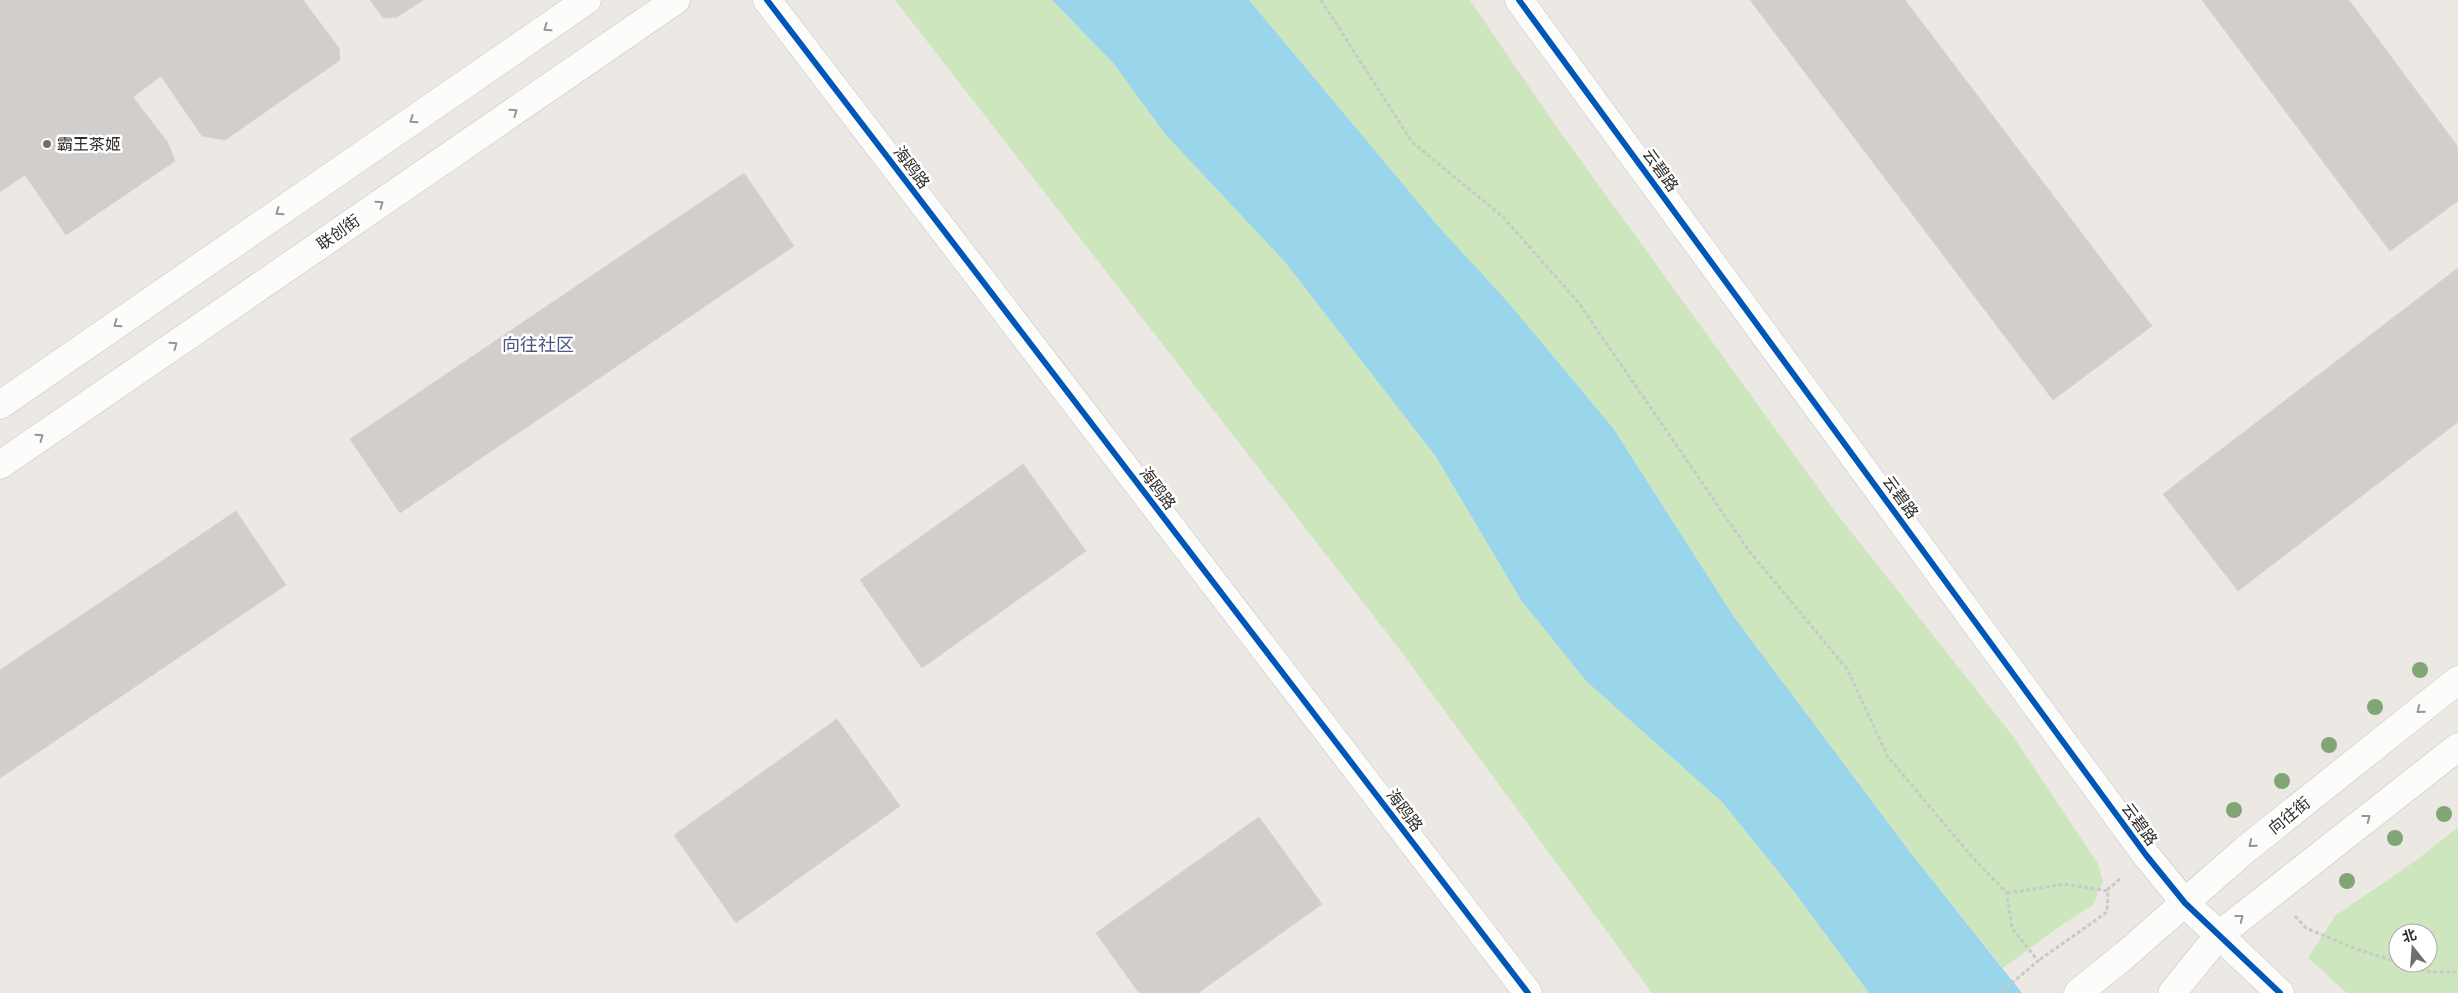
<svg xmlns="http://www.w3.org/2000/svg" width="2458" height="993" viewBox="0 0 2458 993" font-family="'Noto Sans','Noto Sans SC',sans-serif">
  <style>
    .green { fill: #cee6be; fill-rule: evenodd }
    .water { fill: #99d6ec }
    .building { fill: #d1cecb; stroke: #d7d4d0 }
    .lines { fill: none; stroke-linecap: round; stroke-linejoin: round }
    .minor-casing { stroke: #c5c4c5; stroke-width: 29 }
    .path { stroke: #c9c9c8; stroke-width: 3; stroke-dasharray: 4 2.5; stroke-linecap: butt }
    .minor { stroke: #fcfcfb; stroke-width: 28 }
    .cycleway-casing { stroke: #fff; stroke-width: 9 }
    .cycleway { stroke: #0057b8; stroke-width: 6 }
    .tree { fill: #82a575 }
    .oneway { stroke: #959594 }
    .poi-dot { fill: #706f6e; stroke: #fff; stroke-width: 2 }
    .labels { text-anchor: middle; stroke-width: 5; stroke-linejoin: round; paint-order: stroke }
    .poi-label { font-size: 16px; fill: #2e2e2e; stroke: #fff; text-anchor: start }
    .street-label { font-size: 16px; fill: #2e2e2e; stroke: #fff }
    .neighbourhood-label { font-size: 18px; fill: #4d5680; stroke: #fff }
  </style>
  <rect width="100%" height="100%" fill="#ece8e4"/>
  <!-- green -->
  <g class="green">
    <path d="M895,0H1052L1114,64L1165,134L1285,262L1436,457L1521,600L1586,681L1722,802L1789,885L1869,993H1652L1397,646Z"/>
    <path d="M1249,0H1470L1553,122L1837,514L2012,735L2098,864L2103,881L2093,905L2063,924L2003,968L1910,852L1734,617L1613,428L1507,301L1438,226Z"/>
    <path d="M2458,827V993H2347L2308,958L2335,916L2418,859ZM2398,933H2428V963H2398Z"/>
  </g>
  <!-- water -->
  <path class="water" d="M1052,0H1249L1438,226L1507,301L1613,428L1734,617L1910,852L2022,993H1869L1789,885L1722,802L1586,681L1521,600L1436,457L1285,262L1165,134L1114,64Z"/>
  <!-- building -->
  <g class="building">
    <path d="M0,0H303L339,48L340,60L225,140L202,136L161,76L133,97L168,143L175,161L66,235L25,175L0,192Z"/>
    <path d="M370,0H423L397,17L383,18Z"/>
    <path d="M1750,0H1905L2152,326L2053,400Z"/>
    <path d="M2202,0H2349L2458,147V201L2390,251Z"/>
    <path d="M744,173L794,246L400,513L350,439Z"/>
    <path d="M2458,268V422L2238,591L2163,494Z"/>
    <path d="M1023,464L1086,551L922,668L860,580Z"/>
    <path d="M236,511L286,585L0,778V670Z"/>
    <path d="M837,719L900,806L736,923L674,835Z"/>
    <path d="M1259,817L1322,904L1198,993H1139L1096,933Z"/>
  </g>
  <g class="lines">
    <defs>
      <g id="minor">
        <path d="M767,0L1528,993"/>
        <path d="M1519,0L2146,855L2185,903L2280,993"/>
        <path d="M0,405L587,0"/>
        <path d="M0,465L676,0"/>
        <path d="M2078,993L2125,955L2246,849L2458,680"/>
        <path d="M2172,993L2219,935L2458,747"/>
      </g>
    </defs>
    <!-- minor casing -->
    <use href="#minor" class="minor-casing"/>
    <!-- path -->
    <g class="path">
      <path d="M1321,0L1412,142L1503,217L1578,302L1749,551L1847,669L1888,757L1972,857L2007,893L2012,928L2038,961L2000,993"/>
      <path d="M2107,890L2121,878"/>
      <path d="M2007,893L2065,884L2108,891L2107,912L2038,961"/>
      <path d="M2295,916L2306,928L2356,949L2398,962"/>
      <path d="M2402,963L2431,972H2458"/>
    </g>
    <!-- minor -->
    <use href="#minor" class="minor"/>
    <defs>
      <g id="cycleway">
        <path d="M767,0L1528,993"/>
        <path d="M1519,0L2146,855L2185,903L2280,993"/>
      </g>
    </defs>
    <!-- cycleway casing -->
    <use href="#cycleway" class="cycleway-casing"/>
    <!-- cycleway -->
    <use href="#cycleway" class="cycleway"/>
  </g>
  <!-- trees -->
  <g class="tree">
    <circle cx="2420" cy="670" r="8"/>
    <circle cx="2375" cy="707" r="8"/>
    <circle cx="2329" cy="745" r="8"/>
    <circle cx="2282" cy="781" r="8"/>
    <circle cx="2234" cy="810" r="8"/>
    <circle cx="2444" cy="814" r="8"/>
    <circle cx="2395" cy="838" r="8"/>
    <circle cx="2347" cy="881" r="8"/>
  </g>
  <!-- one-way arrows -->
  <defs><path id="oneway-chevron" d="M-2-3.5L2.5 0L-2 3.5" fill="none" stroke-width="1.6" stroke-linecap="round" stroke-linejoin="round" transform="scale(1.25)"/></defs>
  <g class="oneway">
    <use href="#oneway-chevron" transform="translate(547 28) rotate(145)"/>
    <use href="#oneway-chevron" transform="translate(514 112) rotate(-35)"/>
    <use href="#oneway-chevron" transform="translate(413 120) rotate(145)"/>
    <use href="#oneway-chevron" transform="translate(380 204) rotate(-35)"/>
    <use href="#oneway-chevron" transform="translate(279 212) rotate(145)"/>
    <use href="#oneway-chevron" transform="translate(117 324) rotate(145)"/>
    <use href="#oneway-chevron" transform="translate(174 345) rotate(-35)"/>
    <use href="#oneway-chevron" transform="translate(40 437) rotate(-35)"/>
    <use href="#oneway-chevron" transform="translate(2420 710) rotate(141)"/>
    <use href="#oneway-chevron" transform="translate(2367 818) rotate(-38)"/>
    <use href="#oneway-chevron" transform="translate(2252 844) rotate(141)"/>
    <use href="#oneway-chevron" transform="translate(2240 918) rotate(-38)"/>
  </g>
  <!-- markers -->
  <circle class="poi-dot" cx="47" cy="144" r="5"/>
  <g class="labels">
    <!-- poi labels -->
    <g class="poi-label">
      <text x="57" y="150">霸王茶姬</text>
    </g>
    <!-- street labels -->
    <g class="street-label">
      <text transform="translate(912 167) rotate(53)" y="6">海鸥路</text>
      <text transform="translate(1661 170) rotate(54)" y="6">云碧路</text>
      <text transform="translate(338 232) rotate(-35)" y="6">联创街</text>
      <text transform="translate(1158 488) rotate(53)" y="6">海鸥路</text>
      <text transform="translate(1901 497) rotate(54)" y="6">云碧路</text>
      <text transform="translate(1405 810) rotate(53)" y="6">海鸥路</text>
      <text transform="translate(2289 815) rotate(-39)" y="6">向往街</text>
      <text transform="translate(2140 824) rotate(54)" y="6">云碧路</text>
    </g>
    <!-- neighbourhood labels -->
    <g class="neighbourhood-label">
      <text x="538" y="351">向往社区</text>
    </g>
  </g>
  <!-- north arrow -->
  <g transform="translate(2413 948) rotate(343)"><circle r="24" fill="#ffffff" stroke="#ababab"/>
  <path d="M0-4L9 19L0 12L-9 19Z" fill="#706f6e"/>
  <text y="-8" font-size="14" font-weight="bold" text-anchor="middle" fill="#2e2e2e">北</text>
  </g>
</svg>
